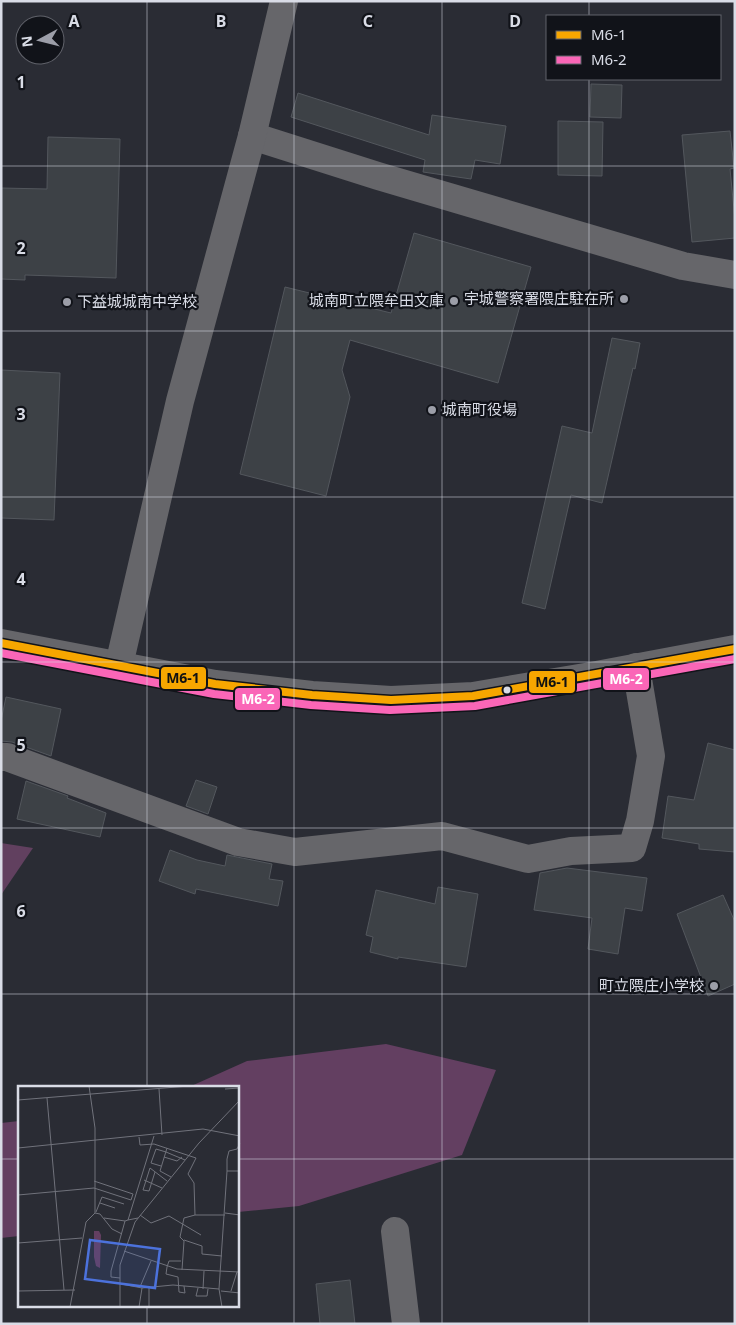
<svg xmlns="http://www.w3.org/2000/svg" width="736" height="1325" viewBox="0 0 736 1325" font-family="'Noto Sans','Noto Sans JP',sans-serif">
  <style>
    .green { fill: #61405f }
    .forest { fill: #633f61 }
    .building { fill: #3d4146; stroke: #53575d }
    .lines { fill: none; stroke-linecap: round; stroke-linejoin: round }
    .minor { stroke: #66666a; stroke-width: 28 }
    .bus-1-casing { stroke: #111319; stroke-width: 11 }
    .bus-2-casing { stroke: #111319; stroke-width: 11 }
    .bus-1 { stroke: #f7a600; stroke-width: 8 }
    .bus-2 { stroke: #fa66b7; stroke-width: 8 }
    .grid { fill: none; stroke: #d9dce6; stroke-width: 1; stroke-opacity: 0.55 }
    .poi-dot { fill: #9c9ea8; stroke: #111319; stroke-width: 2 }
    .bus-dot { fill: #d9dce6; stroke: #111319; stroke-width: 2 }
    .labels { text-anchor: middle; stroke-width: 4.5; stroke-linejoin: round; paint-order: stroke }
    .poi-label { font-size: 15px; fill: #d9dce6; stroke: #111319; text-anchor: end }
    .inset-road { fill: none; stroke: #70727b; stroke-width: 1 }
    .view { fill: #4c72dc; fill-opacity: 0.15; stroke: #4c72dc; stroke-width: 2.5 }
    .inset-edge { fill: none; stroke: #d9dce6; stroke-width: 2.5 }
    .grid-label { font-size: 16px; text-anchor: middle; font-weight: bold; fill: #d9dce6; stroke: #111319; stroke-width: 4.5; stroke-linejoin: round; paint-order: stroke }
    .line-badge { stroke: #111319; stroke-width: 2 }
    .badge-label { font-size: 14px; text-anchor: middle; font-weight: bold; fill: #fff }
    .pale-badge-label { font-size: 14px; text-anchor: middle; font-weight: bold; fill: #111 }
  </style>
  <rect width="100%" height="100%" fill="#2a2c34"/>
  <!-- green -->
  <path class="green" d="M1,843L33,848L1,895Z"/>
  <!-- forest -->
  <g class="forest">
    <path d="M386,1044L496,1070L462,1155L299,1206L238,1212V1088L189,1087L247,1061Z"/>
    <path d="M19,1121V1236L1,1238V1123Z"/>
  </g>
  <!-- building -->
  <g class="building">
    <path d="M591,84L622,85L621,118L590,117Z"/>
    <path d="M298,93L429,135L432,115L506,126L500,164L475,160L471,179L423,172L425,160L291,117Z"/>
    <path d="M558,121L603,122L602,176L558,175Z"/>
    <path d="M730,131L734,168L730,169L735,220V238L692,242L682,135Z"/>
    <path d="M48,137L120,139L116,278L25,275V280L1,279V188L47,189Z"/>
    <path d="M414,233L531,267L498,383L350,340L342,370L350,397L326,496L240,474L285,287L391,313Z"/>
    <path d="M612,338L640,343L635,369L633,368L602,503L571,495L545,609L522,603L562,426L592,433Z"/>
    <path d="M1,370L60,373L54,520L1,518Z"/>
    <path d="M6,697L61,709L51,756L12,742L1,741V721Z"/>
    <path d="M708,743L735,750V852L699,849V844L662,838L668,796L694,800Z"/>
    <path d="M196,780L217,787L208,814L186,806Z"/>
    <path d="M26,781L68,796L67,798L106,813L100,837L17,819Z"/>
    <path d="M170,850L197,860L225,866L227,855L272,864L269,879L283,881L278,906L196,889L195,894L159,881Z"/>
    <path d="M567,868L647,878L642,911L625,908L618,954L588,949L592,918L534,910L540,873Z"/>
    <path d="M438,887L478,894L466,967L398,957V959L370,952L373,937L366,935L376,890L435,904Z"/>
    <path d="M723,895L735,922V984L708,996L677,914Z"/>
    <path d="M350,1280L355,1324H320L316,1284Z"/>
  </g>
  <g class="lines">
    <!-- minor -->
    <g class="minor">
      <path d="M252,136L378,176L683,266L735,275"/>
      <path d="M1,643L215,684L312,695L391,700L473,696L591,676L735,649"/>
      <path d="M119,665L180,401L252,136L284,1"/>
      <path d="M1,757H7L238,842L295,852L442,836L528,859L571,851L632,848L640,821L651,756L636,667"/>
      <path d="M395,1231L406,1324"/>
    </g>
    <defs>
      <path id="bus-1" d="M1,643L215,684L312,695L391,700L473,696L735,649"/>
      <path id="bus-2" d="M1,653L214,694L311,705L390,710L475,706L735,659"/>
    </defs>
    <!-- bus-1 casing -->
    <use href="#bus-1" class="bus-1-casing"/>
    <!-- bus-2 casing -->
    <use href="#bus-2" class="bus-2-casing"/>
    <!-- bus-1 -->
    <use href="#bus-1" class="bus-1"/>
    <!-- bus-2 -->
    <use href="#bus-2" class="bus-2"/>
  </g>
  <!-- grid -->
  <path class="grid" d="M147,1V1088M294,1V1324M442,1V1324M589,1V16M589,79V1324M1,166H735M1,331H735M1,497H735M1,662H735M1,828H735M1,994H735M1,1159H19M238,1159H735M147,1306V1324"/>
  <!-- markers -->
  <g class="poi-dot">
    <circle cx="624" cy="299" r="5"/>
    <circle cx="454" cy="301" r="5"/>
    <circle cx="67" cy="302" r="5"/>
    <circle cx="432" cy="410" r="5"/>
    <circle cx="714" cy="986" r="5"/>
  </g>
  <circle class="bus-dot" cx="507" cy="690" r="4.5"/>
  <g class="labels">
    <!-- poi labels -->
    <g class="poi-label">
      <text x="614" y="304">宇城警察署隈庄駐在所</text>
      <text x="444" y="306">城南町立隈牟田文庫</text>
      <text x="77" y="307" text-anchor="start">下益城城南中学校</text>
      <text x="442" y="415" text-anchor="start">城南町役場</text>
      <text x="704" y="991">町立隈庄小学校</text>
    </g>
  </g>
  <!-- overview -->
  <g transform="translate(18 1086)">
    <rect width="221" height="221" fill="#2a2c34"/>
    <path d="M76,145H81L83,149L82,182L78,180L76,171Z" fill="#633f61"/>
    <path class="inset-road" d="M71,0L77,42V127M141,3L144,49M207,3L222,2M29,12L46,204M0,14L171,0M121,51L122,59L136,58L178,72L170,88L176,97L177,129M222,57L219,63L211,65L209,73V85H222M0,62L185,43L222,50M149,62L142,85L153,91M148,66L167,74M146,71L159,75L164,71M143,80L133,77L138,63L148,66M137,86L131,105L125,104L132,82L149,95M126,94L144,102M76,102L113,114L115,108L76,95M0,109L76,102M82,117L97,122M78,126L84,111L106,118M77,127L82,128L94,143L104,148M207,127L222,129M122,129L133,137L151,130L183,149M86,132L107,135M120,132L110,134L136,50M166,154L184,160V168L204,170M0,157L64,152M106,165L159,183L222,186M149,181L148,188L160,191L161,206L167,207L166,200M149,181L151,175H163M164,184L166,155L162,151L166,132L177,129H207M102,192L93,191V185L107,135L110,134M103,198L124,202L155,199L201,203M122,201L133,175M131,202V221M180,202L178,210H189L190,203M185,203L186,185M0,205L57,204M203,205L222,207M213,205L219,186M52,221L68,136L77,127M102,221V179L117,136L181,57L222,14M121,221L124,202M204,221L201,203L209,85"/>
    <path class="view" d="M72,154L142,163L137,202L67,193Z"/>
    <rect width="221" height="221" class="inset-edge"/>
  </g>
  <g class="grid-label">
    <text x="74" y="27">A</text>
    <text x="221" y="27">B</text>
    <text x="368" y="27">C</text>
    <text x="515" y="27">D</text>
    <text x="21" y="88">1</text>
    <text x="21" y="254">2</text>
    <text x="21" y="420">3</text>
    <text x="21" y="585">4</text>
    <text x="21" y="751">5</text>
    <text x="21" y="917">6</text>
  </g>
  <g class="line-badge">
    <rect x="160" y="666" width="47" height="24" rx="5" fill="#f7a600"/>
    <rect x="602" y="667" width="48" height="24" rx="5" fill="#fa66b7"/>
    <rect x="528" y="670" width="48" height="24" rx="5" fill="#f7a600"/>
    <rect x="234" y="687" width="47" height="24" rx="5" fill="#fa66b7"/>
  </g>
  <g class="badge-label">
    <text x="626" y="684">M6-2</text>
    <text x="258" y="704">M6-2</text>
  </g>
  <g class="pale-badge-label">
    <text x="183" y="683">M6-1</text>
    <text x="552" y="687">M6-1</text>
  </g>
  <!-- border -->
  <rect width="736" height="1325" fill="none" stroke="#d9dce6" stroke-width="5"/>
  <!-- legend -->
  <rect x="546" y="15" width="175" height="65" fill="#111319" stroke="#61636b"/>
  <rect x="556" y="31" width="25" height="8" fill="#f7a600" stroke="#61636b"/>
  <text x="591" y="40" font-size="15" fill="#d9dce6">M6-1</text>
  <rect x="556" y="56" width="25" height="8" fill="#fa66b7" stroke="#61636b"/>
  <text x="591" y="65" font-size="15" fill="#d9dce6">M6-2</text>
  <!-- north arrow -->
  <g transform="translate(40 40) rotate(263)"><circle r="24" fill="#111319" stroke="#61636b"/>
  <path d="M0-4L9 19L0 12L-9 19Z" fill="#9c9ea8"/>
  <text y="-8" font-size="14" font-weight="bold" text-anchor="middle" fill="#d9dce6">N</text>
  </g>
</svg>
